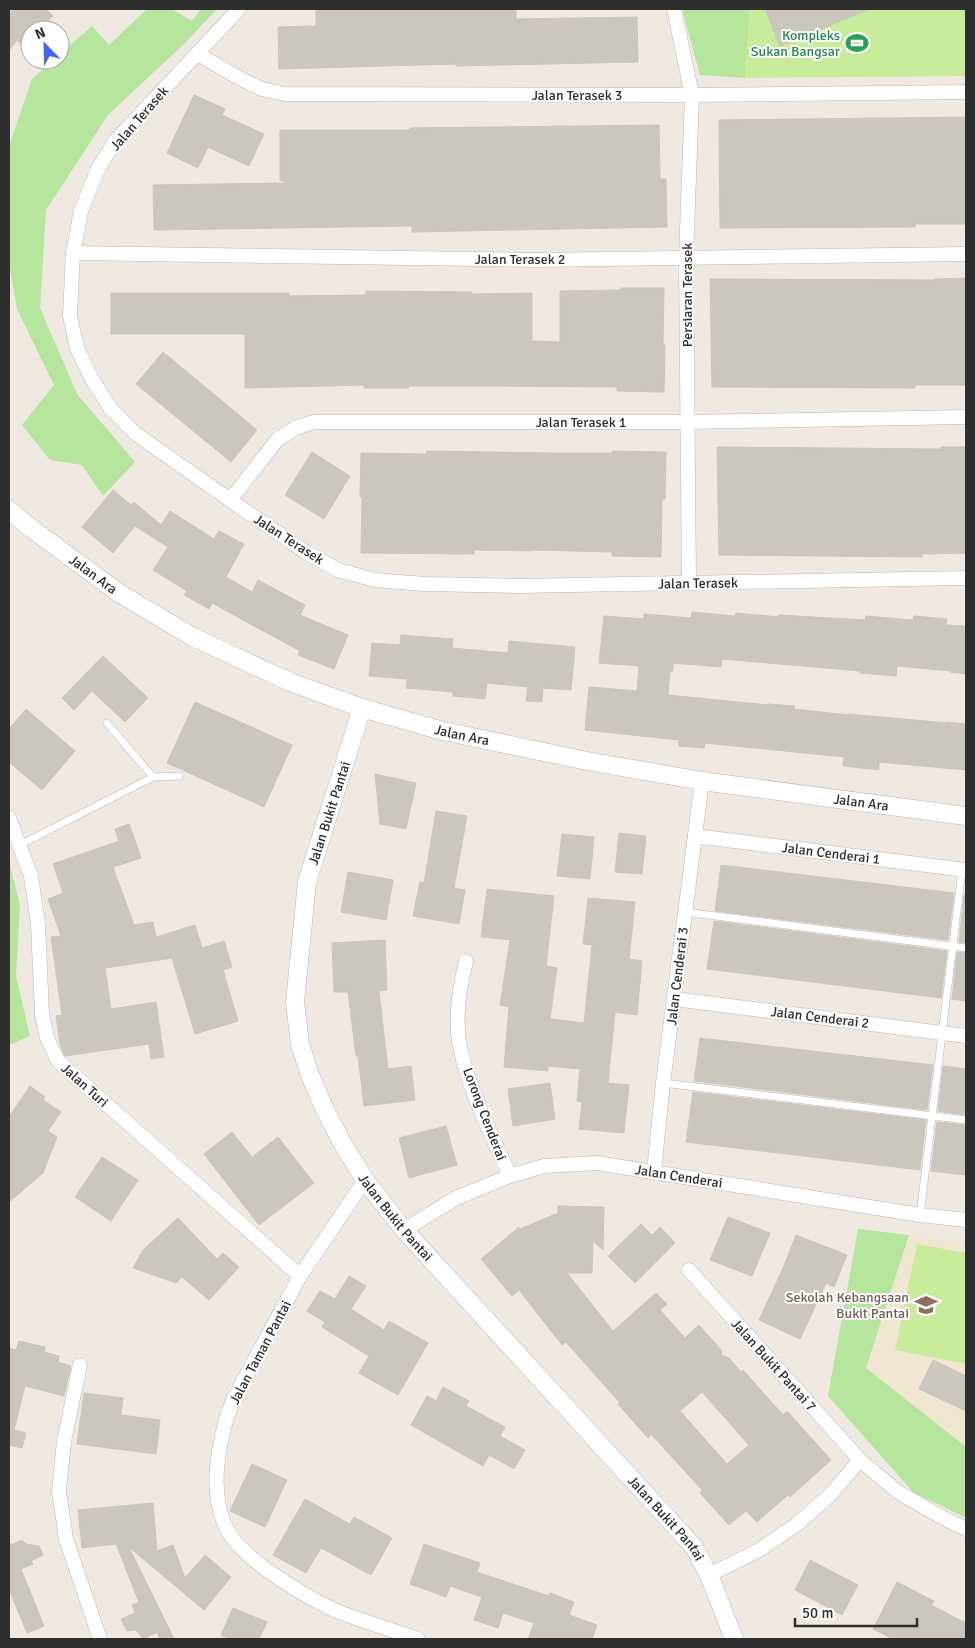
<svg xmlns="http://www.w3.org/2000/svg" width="975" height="1648" viewBox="0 0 975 1648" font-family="Signika,sans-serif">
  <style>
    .education { fill: #f0e6d1 }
    .green { fill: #b6e59e }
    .pitch { fill: #c9ec9a }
    .building { fill: #cbc7bf; stroke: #cbc5ba; fill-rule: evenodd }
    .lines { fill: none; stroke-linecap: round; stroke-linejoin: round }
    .service-casing { stroke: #b4b7c1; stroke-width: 8 }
    .minor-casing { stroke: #b4b7c1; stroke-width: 15 }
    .tertiary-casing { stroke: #b4b7c1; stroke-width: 19 }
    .service { stroke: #fff; stroke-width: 7 }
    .minor { stroke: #fff; stroke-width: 14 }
    .tertiary { stroke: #fff; stroke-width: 18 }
    .labels { text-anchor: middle; stroke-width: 4; stroke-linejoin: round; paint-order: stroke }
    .leisure-label { font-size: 14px; fill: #27864d; stroke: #fff; text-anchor: end }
    .street-label { font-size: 14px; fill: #2e2e2e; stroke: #fff }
    .education-label { font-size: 14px; fill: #785e54; stroke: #fff; text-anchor: end }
  </style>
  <rect width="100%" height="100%" fill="#efe9e1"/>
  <!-- education -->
  <path class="education" d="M909,1235L966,1243V1447L866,1368Z"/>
  <!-- green -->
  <g class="green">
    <path d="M147,9H172L192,21L201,9H217L185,43L108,115L46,210L40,308L77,394L135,462L103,496L82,465L50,460L22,425L54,385L17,309L9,263V146L32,79L54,60H60V54L92,26L109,45Z"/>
    <path d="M682,9H750L745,78L700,75Z"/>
    <path d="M9,861L20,905L16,976L30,1036L9,1045Z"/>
    <path d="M858,1229L909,1235L866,1368L966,1447V1518L913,1492L828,1396Z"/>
  </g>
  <!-- pitch -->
  <g class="pitch">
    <path d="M750,9H966V76L745,78Z"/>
    <path d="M917,1244L966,1253V1364L895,1350Z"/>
  </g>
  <!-- building -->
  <g class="building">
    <path d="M14,9H46L53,16L38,30H30V37L22,45L17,40L9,51V14Z"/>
    <path d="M316,9H516V19L637,17L638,62L456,66V64L279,69L278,27L316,26Z"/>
    <path d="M765,9H870L780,46Z"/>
    <path d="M194,95L225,109L222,115L264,134L249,166L208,147L198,168L167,153Z"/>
    <path d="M966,117V224H915V227L720,228L719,120Z"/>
    <path d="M659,125L660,179H666L667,227L412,232V226L154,230L153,185L287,183L280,180V130H410V128Z"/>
    <path d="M966,278V385H915V388L712,387L710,279L934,280V279Z"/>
    <path d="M621,288H664L663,345H665L664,392L617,391V387L489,386H409V388H364V385L245,388V334H111V293H289V296L366,295V291L472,292V294L532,293V341L560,342V291L621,290Z"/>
    <path d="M163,352L257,430L231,462L136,384Z"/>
    <path d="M717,447L941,449V447H966V553L922,554V557L719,555Z"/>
    <path d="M427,451L551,453H612V451L666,452L665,499H662L661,557L612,556V552L532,550V551L474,550V554L361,553L362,497H360L361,453L426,454Z"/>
    <path d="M312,452L350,476L324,519L285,495Z"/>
    <path d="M113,490L131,505L134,502L161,525L170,511L214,539L219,531L244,544L226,577L252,592L258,580L305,605L300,615L348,635L334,669L298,655L300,651L212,603L209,609L184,595L187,591L153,570L168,547L135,526L113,553L82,527Z"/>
    <path d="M692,612L735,616L736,613L779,617V615L865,620L866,616L913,620L914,616L947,619L946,625L966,626V674L950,672L951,671L897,666L896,676L860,673V671L722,659L721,667L673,663V671H670L668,695L768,705V704L795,706L794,709L848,715V714L947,723V722L966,724V770L879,762V770L843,766L844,757L705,743L704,748L679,746V740L585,730L589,687L637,691L639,666L599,663L604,616L644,619V614L691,618Z"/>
    <path d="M401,635L453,639L452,648L508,653L509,641L575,647L571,690L543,688L542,702L526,701L528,687L487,683L485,699L453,696V692L406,688L407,679L369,676L372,643L400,645Z"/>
    <path d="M103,656L148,698L125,722L92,691L74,710L62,698Z"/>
    <path d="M195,702L292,745L264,807L167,763Z"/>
    <path d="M26,709L75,751L42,790L9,762V729Z"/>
    <path d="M375,774L416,783L406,829L380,824Z"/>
    <path d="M436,811L467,816L454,888L465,890L459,924L413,916L420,882L424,883Z"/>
    <path d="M129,824L141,858L113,867L134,925L153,922L156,937L195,925L202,948L224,941L232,967L223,970L238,1021L195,1034L172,958L105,968L111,1009L156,1002L164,1057L151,1059L149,1044L65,1056L60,1044L56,1016L62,1015L51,937L61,936L48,899L63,893L53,864L119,841L115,829Z"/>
    <path d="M619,833L646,836L642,874L615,872Z"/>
    <path d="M562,834L594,837L590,879L557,876Z"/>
    <path d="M721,865L954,893L948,940L715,911Z"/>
    <path d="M348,872L393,880L386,920L341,912Z"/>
    <path d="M487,889L554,896L546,966L557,968L550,1019L584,1023L592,945L583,944L588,898L635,902L629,959L642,961L637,1015L615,1012L608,1083L629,1085L624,1133L579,1129L582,1102L577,1101L580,1069L548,1066V1071L504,1067L509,1007L500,1005L510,940L481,937Z"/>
    <path d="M964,895H966V943L959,942Z"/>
    <path d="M714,921L947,951L941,998L707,969Z"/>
    <path d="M385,940L387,990L379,991L388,1069L411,1066L415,1100L364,1106L358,1056H356L348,992H334L332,943Z"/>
    <path d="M957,952L966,953V1001L952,999Z"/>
    <path d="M700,1038L933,1065L927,1110L694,1081Z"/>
    <path d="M943,1066L966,1069V1115L938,1111Z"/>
    <path d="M550,1083L555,1119L513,1126L508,1089Z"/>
    <path d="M30,1086L45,1097L43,1100L61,1112L48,1131L57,1137L43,1173L9,1202V1117Z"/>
    <path d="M693,1092L926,1120L920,1170L686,1142Z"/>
    <path d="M937,1122L966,1125V1175L931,1171Z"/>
    <path d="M446,1126L457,1165L409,1178L399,1138Z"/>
    <path d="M232,1132L252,1157L278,1137L314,1183L259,1225L204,1154Z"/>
    <path d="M102,1157L138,1180L111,1221L75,1197Z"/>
    <path d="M558,1206L604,1207L603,1250L593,1241L592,1273H567L613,1331L656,1293L667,1304L660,1310L685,1338L699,1325L722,1351L721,1355L729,1358L741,1372L743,1370L783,1415L787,1411L831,1460L790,1497L788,1495L757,1522L746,1511L729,1525L700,1493L702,1490L651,1434L648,1438L618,1404L620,1403L566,1342L562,1345L519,1290L512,1296L481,1259L519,1227L520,1229L558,1213ZM702,1392L749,1445L727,1464L680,1411Z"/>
    <path d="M728,1217L770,1233L752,1276L710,1260Z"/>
    <path d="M178,1218L217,1259L223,1253L239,1267L209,1300L182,1277L176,1283L133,1268L143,1250Z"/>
    <path d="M641,1224L652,1235L660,1227L675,1243L635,1283L608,1256Z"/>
    <path d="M796,1235L847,1255L834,1287L826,1283L800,1339L759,1320L784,1266Z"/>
    <path d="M349,1276L366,1286L351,1309L384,1330L389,1321L428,1343L398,1395L359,1373L369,1356L322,1327L325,1322L307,1311L320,1291L335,1299Z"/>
    <path d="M19,1341L45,1347L44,1352L59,1356L58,1362L71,1366L64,1396L25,1386L14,1430L26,1433L22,1448L9,1445V1348L16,1350Z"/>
    <path d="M933,1360L966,1376V1411L919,1389Z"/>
    <path d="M443,1387L469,1401L466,1406L505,1427L500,1436L525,1450L514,1469L489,1455L483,1466L411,1425L427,1396L436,1401Z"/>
    <path d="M84,1393L123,1398L121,1415L160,1420L156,1454L77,1444Z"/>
    <path d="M252,1464L287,1480L265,1527L230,1511Z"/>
    <path d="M305,1499L350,1524L354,1517L392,1538L371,1575L321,1548L306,1573L273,1555Z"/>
    <path d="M153,1503L157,1551L173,1545L185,1578L205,1555L231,1577L204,1610L129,1547L174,1639H160L157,1632L143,1639L136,1630L127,1631L121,1619L135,1613L132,1605L139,1602L116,1544L82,1548L78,1510Z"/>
    <path d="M22,1540L26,1544L39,1546L43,1555L31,1561L33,1564L21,1569L44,1626L27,1633L9,1589V1541L11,1545Z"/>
    <path d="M424,1544L480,1563L477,1572L549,1596L550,1593L574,1602L569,1615L597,1625L592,1639H528L534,1623L503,1613L498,1628L474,1620L482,1597L450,1586L446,1597L410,1584Z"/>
    <path d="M810,1560L858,1585L842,1615L795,1590Z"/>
    <path d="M897,1582L934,1601L931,1605L966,1623V1639H893L873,1629Z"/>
    <path d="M233,1608L267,1622L259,1639H230L221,1635Z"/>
  </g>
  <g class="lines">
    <defs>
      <g id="service">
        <path d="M107,723L153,777"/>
        <path d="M20,845L153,777L180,776"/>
        <path d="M685,912L966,948"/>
        <path d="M663,1083L966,1120"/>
        <path d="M920,1215L962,870"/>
      </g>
      <g id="minor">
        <path d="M239,9L116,140L98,169L81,211L73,253L70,316L77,348L92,379L111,409L136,434L230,500L307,553L338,570L375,580L424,584L518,586L966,578"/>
        <path d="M674,9L692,95L686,258L689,583"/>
        <path d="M198,54L241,79L262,89L285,94L692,95L966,92"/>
        <path d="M73,253L535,260L966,254"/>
        <path d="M230,500L278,439L295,428L314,422H687L966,417"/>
        <path d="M9,818L31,876L38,924L42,1014L47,1038L58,1061L300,1276"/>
        <path d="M695,836L966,870"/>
        <path d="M466,961C460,987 455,1014 459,1041C467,1088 491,1133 510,1176"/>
        <path d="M674,999L966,1036"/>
        <path d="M654,1171L663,1083L702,781"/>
        <path d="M365,1180L300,1276L233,1400C218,1439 206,1499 231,1536C240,1549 255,1561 267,1570C290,1586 313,1601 339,1612C365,1622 392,1630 418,1639"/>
        <path d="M404,1230L456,1198L510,1176L544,1166L597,1163L920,1215L966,1220"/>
        <path d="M689,1270L860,1460L898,1492L945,1519L966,1529"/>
        <path d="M80,1365L64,1441L59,1491L66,1539L100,1639"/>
        <path d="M709,1575L759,1550L796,1525L830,1495L860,1460"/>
      </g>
      <g id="tertiary">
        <path id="s1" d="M9,510L32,529L119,593L193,637L290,682L362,708L443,731L587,761L702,781L966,816"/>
        <path id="s2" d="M362,708L307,882L295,1002L300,1044L310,1075L325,1110L344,1146L365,1180L404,1230L694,1547L709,1575L734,1639"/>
      </g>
    </defs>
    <!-- service casing -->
    <use href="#service" class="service-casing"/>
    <!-- minor casing -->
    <use href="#minor" class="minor-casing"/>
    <!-- tertiary casing -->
    <use href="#tertiary" class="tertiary-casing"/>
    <!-- service -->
    <use href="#service" class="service"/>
    <!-- minor -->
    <use href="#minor" class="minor"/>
    <!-- tertiary -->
    <use href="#tertiary" class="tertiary"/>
  </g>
  <!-- icons -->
  <defs>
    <symbol id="stadium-bare" viewBox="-9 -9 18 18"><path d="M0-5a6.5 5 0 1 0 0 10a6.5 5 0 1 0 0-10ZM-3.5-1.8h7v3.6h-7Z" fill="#2e9e5b" stroke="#fff" stroke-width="2.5" paint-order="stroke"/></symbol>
    <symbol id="school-bare" viewBox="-9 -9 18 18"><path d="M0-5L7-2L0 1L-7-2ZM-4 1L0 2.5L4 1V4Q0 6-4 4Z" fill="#8d6e63" stroke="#fff" stroke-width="2.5" paint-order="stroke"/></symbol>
  </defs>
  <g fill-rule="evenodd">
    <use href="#stadium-bare" x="841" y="27" width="32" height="32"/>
    <use href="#school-bare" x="910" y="1289" width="32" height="32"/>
  </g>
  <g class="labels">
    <!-- leisure labels -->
    <g class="leisure-label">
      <text x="840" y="40">Kompleks<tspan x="840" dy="16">Sukan Bangsar</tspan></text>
    </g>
    <!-- street labels -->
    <g class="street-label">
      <text x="577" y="100">Jalan Terasek 3</text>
      <text transform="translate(139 118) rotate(-49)" y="5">Jalan Terasek</text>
      <text x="520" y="264">Jalan Terasek 2</text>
      <text transform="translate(687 295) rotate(-90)" y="5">Persiaran Terasek</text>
      <text x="581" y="427">Jalan Terasek 1</text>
      <text transform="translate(289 539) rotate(33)" y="5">Jalan Terasek</text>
      <text dy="5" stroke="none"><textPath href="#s1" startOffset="106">Jalan Ara</textPath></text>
      <text transform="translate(698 583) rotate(-1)" y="5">Jalan Terasek</text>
      <text dy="5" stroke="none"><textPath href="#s1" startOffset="511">Jalan Ara</textPath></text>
      <text dy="5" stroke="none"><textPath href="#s1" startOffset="916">Jalan Ara</textPath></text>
      <text transform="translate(329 813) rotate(-72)" y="5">Jalan Bukit Pantai</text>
      <text transform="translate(831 853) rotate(7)" y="5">Jalan Cenderai 1</text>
      <text transform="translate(677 976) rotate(-83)" y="5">Jalan Cenderai 3</text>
      <text transform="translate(820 1017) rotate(7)" y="5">Jalan Cenderai 2</text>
      <text transform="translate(85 1085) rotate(42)" y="5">Jalan Turi</text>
      <text transform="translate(485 1114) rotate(69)" y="5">Lorong Cenderai</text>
      <text transform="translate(679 1176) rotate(9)" y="5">Jalan Cenderai</text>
      <text dy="5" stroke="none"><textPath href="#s2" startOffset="545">Jalan Bukit Pantai</textPath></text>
      <text transform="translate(260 1352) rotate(-62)" y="5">Jalan Taman Pantai</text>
      <text transform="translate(774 1365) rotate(48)" y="5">Jalan Bukit Pantai 7</text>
      <text dy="5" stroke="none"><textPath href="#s2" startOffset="950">Jalan Bukit Pantai</textPath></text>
    </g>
    <!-- education labels -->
    <g class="education-label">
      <text x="909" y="1302">Sekolah Kebangsaan<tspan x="909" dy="16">Bukit Pantai</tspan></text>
    </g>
  </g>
  <!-- border -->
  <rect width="975" height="1648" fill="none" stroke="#2e2e2e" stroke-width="20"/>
  <!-- north arrow -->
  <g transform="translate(45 45) rotate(337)"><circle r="24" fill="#ffffff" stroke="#ababab"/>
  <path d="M0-4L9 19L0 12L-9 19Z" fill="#4264fb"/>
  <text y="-8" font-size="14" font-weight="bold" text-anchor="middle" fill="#2e2e2e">N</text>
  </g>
  <!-- scale -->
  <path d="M795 1618v8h122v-8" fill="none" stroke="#2e2e2e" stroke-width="2.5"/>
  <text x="802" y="1618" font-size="15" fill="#2e2e2e" stroke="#ffffff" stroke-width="4" paint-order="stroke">50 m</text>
</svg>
